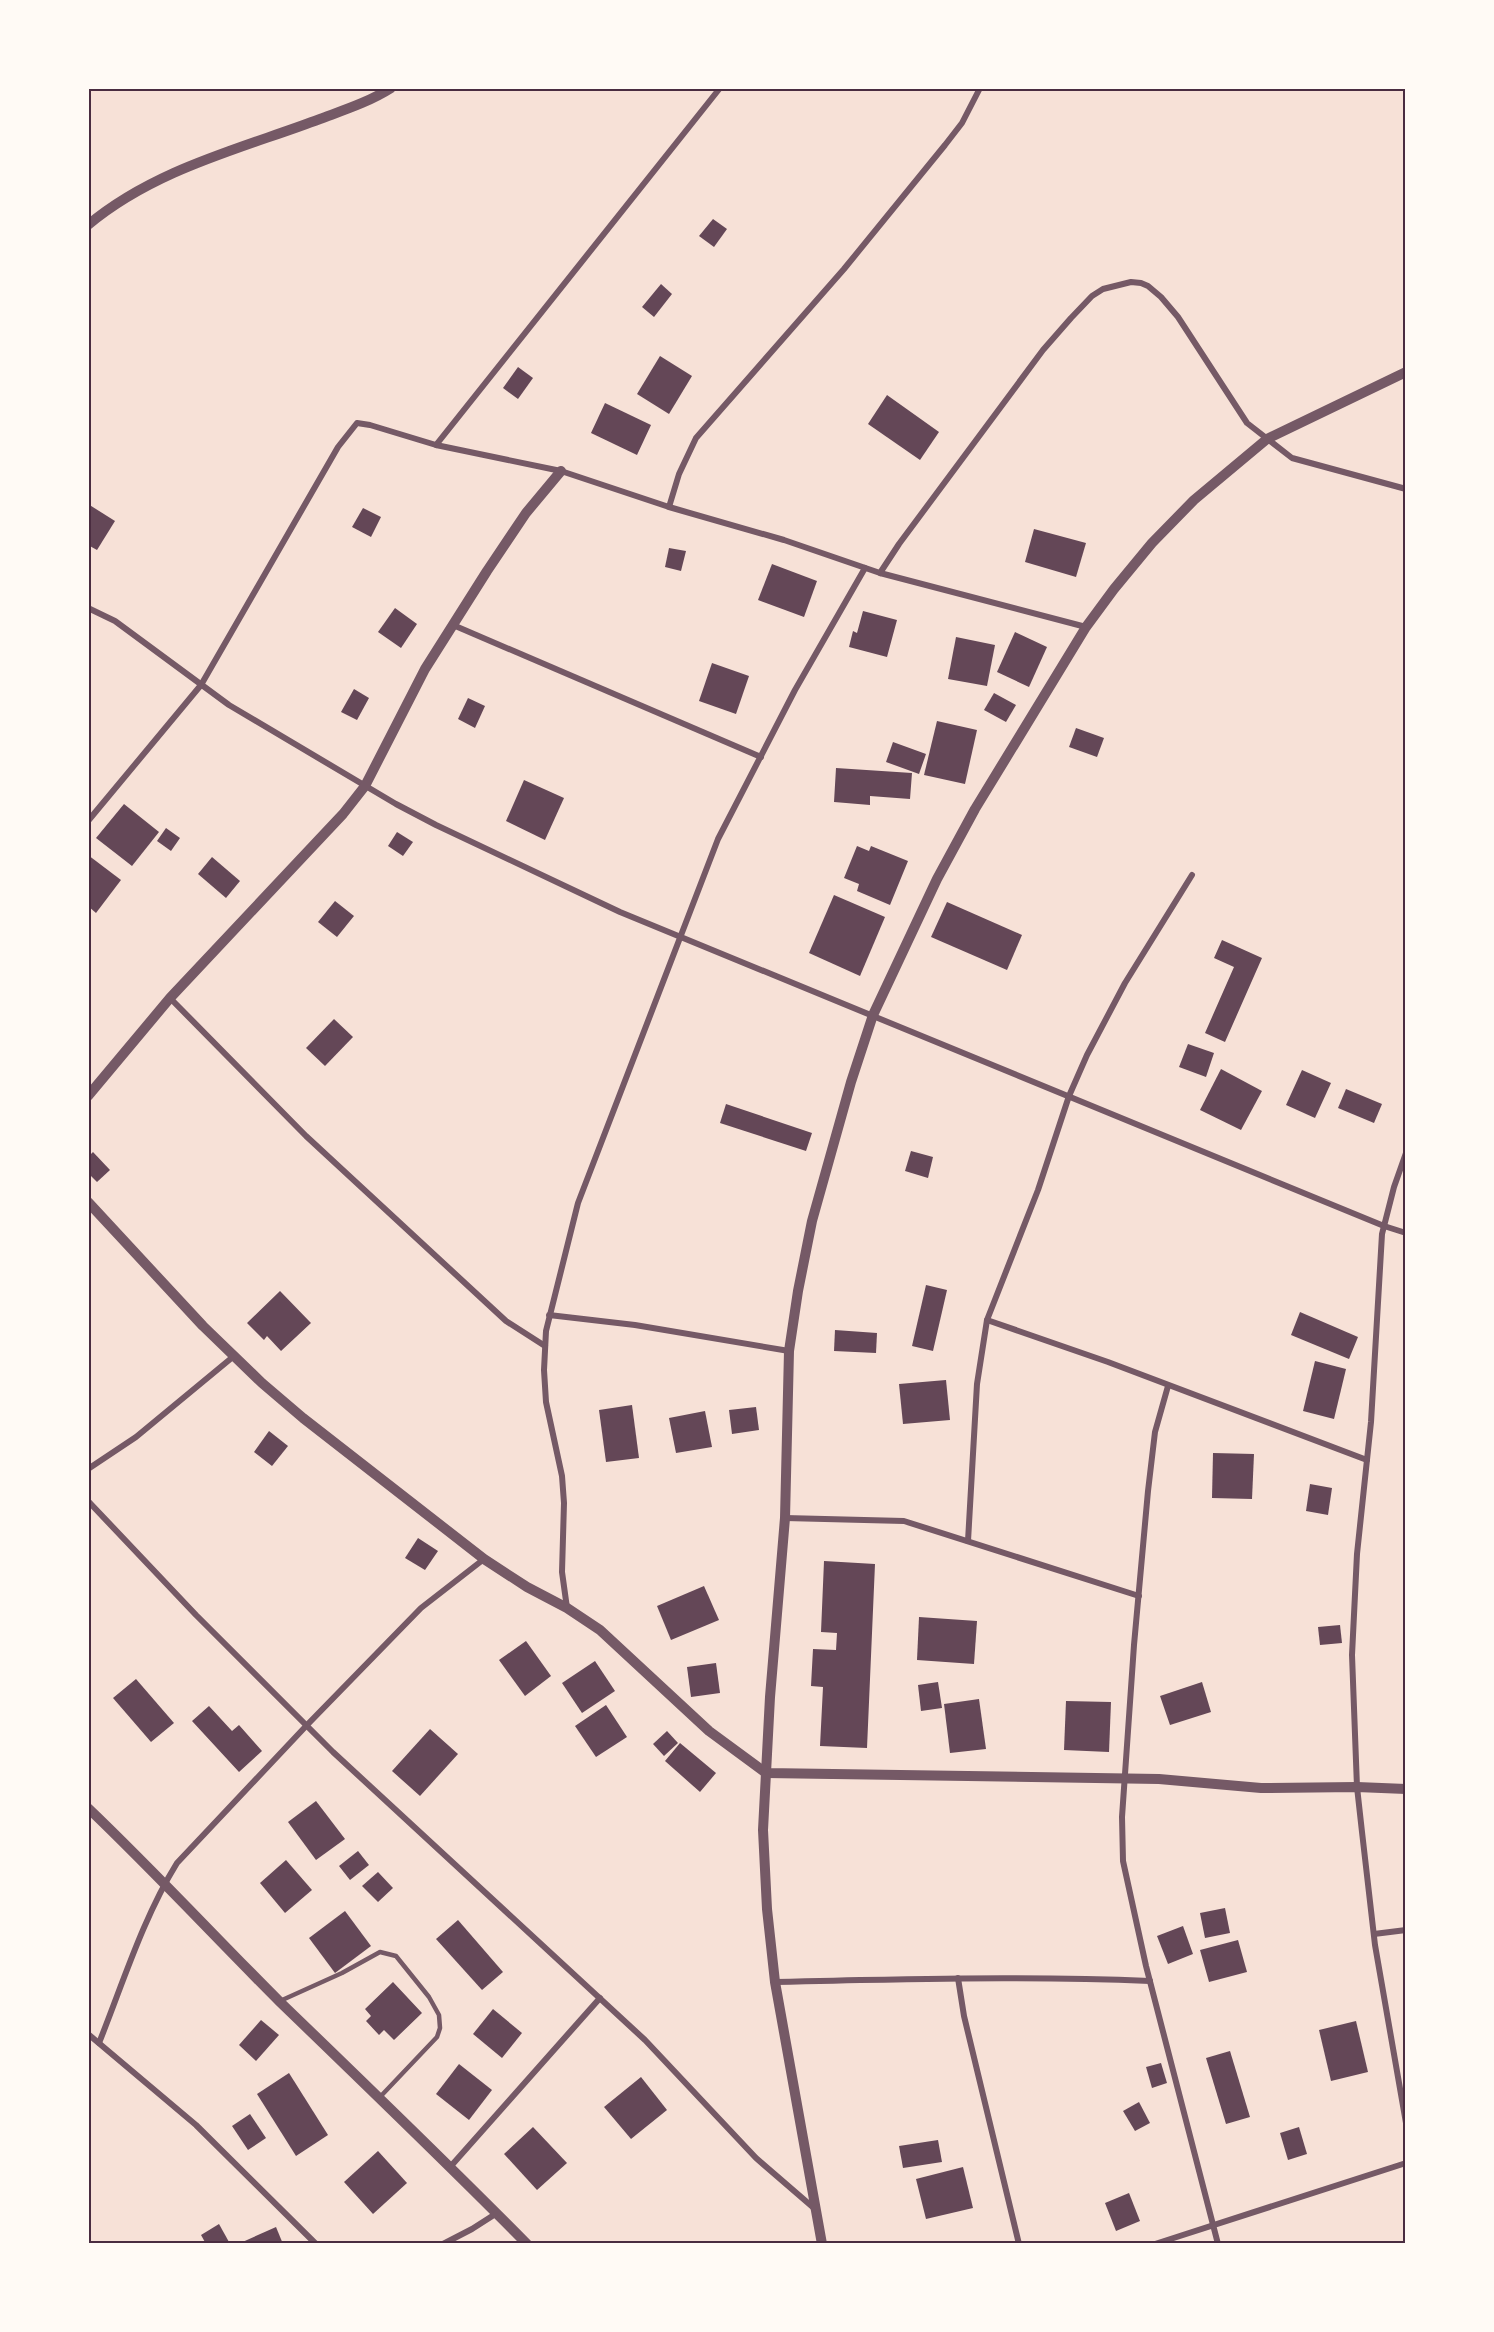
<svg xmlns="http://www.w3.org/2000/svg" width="1494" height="2332" viewBox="0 0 1494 2332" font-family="'Archivo Narrow',sans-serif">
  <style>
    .building { fill: #644757 }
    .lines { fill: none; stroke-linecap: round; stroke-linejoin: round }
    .service { stroke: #755966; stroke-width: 4.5 }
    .minor { stroke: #755966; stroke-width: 6 }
    .tertiary { stroke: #755966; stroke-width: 10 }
    .neatline { fill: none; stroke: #4a2c40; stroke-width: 2 }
  </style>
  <rect width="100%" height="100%" fill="#f7e1d7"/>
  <!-- building -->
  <g class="building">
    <path d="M713,219L727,229L714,247L699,236Z"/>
    <path d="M661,284L672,294L654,317L642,307Z"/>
    <path d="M660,356L692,376L669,414L637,394Z"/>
    <path d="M518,367L533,378L518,399L503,388Z"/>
    <path d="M887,395L939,432L920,460L868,424Z"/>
    <path d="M605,403L651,425L637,455L591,433Z"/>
    <path d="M88,504L115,521L97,550L88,545Z"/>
    <path d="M363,508L381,517L371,537L352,527Z"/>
    <path d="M1034,529L1086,543L1076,577L1025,562Z"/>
    <path d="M669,548L686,551L681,571L665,567Z"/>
    <path d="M772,564L817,581L804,617L758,600Z"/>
    <path d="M395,608L417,624L401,648L378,632Z"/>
    <path d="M863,611L897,620L887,657L849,647L853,631L857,633Z"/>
    <path d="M1015,632L1047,647L1029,687L997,672Z"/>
    <path d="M956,637L995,645L987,686L948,679Z"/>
    <path d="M712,663L749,676L736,714L699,701Z"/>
    <path d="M354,689L369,698L357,720L341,712Z"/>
    <path d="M994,693L1016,705L1006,722L984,710Z"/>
    <path d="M468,698L485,706L475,728L458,719Z"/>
    <path d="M937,721L977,730L965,784L924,775Z"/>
    <path d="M1076,728L1104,738L1097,757L1069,747Z"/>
    <path d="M893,742L926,754L919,774L886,762Z"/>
    <path d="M836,768L912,773L910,799L870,796V805L834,802Z"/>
    <path d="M524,780L564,798L545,840L506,821Z"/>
    <path d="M124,804L159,832L132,866L96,838Z"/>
    <path d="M166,828L180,838L171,851L157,841Z"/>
    <path d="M397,832L413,842L403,856L388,846Z"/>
    <path d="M857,846L869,851L871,846L908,861L890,905L857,891L859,884L844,878Z"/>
    <path d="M88,855L121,880L96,913L88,906Z"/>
    <path d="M212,857L240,881L226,898L198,874Z"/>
    <path d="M834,895L885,917L860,976L809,953Z"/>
    <path d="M335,901L354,916L337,937L318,922Z"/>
    <path d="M947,902L1022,935L1007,970L931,937Z"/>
    <path d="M1222,940L1262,958L1225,1042L1205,1033L1234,967L1214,958Z"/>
    <path d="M334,1019L353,1037L325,1066L306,1048Z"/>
    <path d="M1188,1044L1214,1053L1206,1077L1179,1067Z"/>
    <path d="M1221,1069L1262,1091L1241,1130L1200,1110Z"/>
    <path d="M1302,1070L1331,1083L1315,1118L1286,1105Z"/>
    <path d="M1346,1089L1382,1104L1374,1123L1338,1108Z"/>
    <path d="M726,1104L812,1133L806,1151L720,1123Z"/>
    <path d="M911,1151L933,1157L928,1178L905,1171Z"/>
    <path d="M93,1152L110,1170L97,1182L88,1173V1157Z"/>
    <path d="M926,1285L947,1290L933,1351L912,1346Z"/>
    <path d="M280,1291L311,1323L281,1351L267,1336L264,1340L247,1323Z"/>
    <path d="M1300,1312L1358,1337L1349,1359L1291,1335Z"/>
    <path d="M835,1330L877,1333L876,1353L834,1351Z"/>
    <path d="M1315,1361L1346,1369L1334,1419L1303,1411Z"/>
    <path d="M946,1380L950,1420L903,1424L899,1384Z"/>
    <path d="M632,1405L639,1458L606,1462L599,1410Z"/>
    <path d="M756,1407L759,1430L732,1434L729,1410Z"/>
    <path d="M705,1411L712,1447L676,1453L669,1418Z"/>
    <path d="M269,1431L288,1446L272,1466L254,1452Z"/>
    <path d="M1213,1453L1254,1454L1252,1499L1212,1498Z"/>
    <path d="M1310,1484L1332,1488L1328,1515L1306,1511Z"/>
    <path d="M418,1538L438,1551L425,1570L405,1558Z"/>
    <path d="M824,1561L875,1564L867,1748L820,1746L823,1687L811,1686L813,1649L836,1650L837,1633L821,1632Z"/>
    <path d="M704,1586L719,1620L671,1640L657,1606Z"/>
    <path d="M919,1617L977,1621L974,1664L917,1660Z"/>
    <path d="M1340,1625L1342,1643L1320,1645L1318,1627Z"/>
    <path d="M526,1641L551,1676L525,1696L499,1660Z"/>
    <path d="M595,1661L615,1691L582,1713L562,1683Z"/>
    <path d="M716,1663L720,1693L691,1697L687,1667Z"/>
    <path d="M136,1679L174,1723L151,1742L113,1698Z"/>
    <path d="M938,1682L942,1708L921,1711L918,1685Z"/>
    <path d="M1202,1682L1211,1712L1170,1725L1160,1696Z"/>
    <path d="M979,1699L986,1749L950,1753L944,1704Z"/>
    <path d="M1066,1701L1111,1702L1109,1752L1064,1750Z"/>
    <path d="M606,1705L627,1737L596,1757L575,1726Z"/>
    <path d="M209,1706L232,1731L239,1725L262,1751L239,1772L192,1721Z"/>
    <path d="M430,1729L458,1754L420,1796L392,1771Z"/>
    <path d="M667,1731L678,1743L664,1756L653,1744Z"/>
    <path d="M680,1743L716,1773L700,1792L665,1761Z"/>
    <path d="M316,1801L345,1839L316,1860L288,1822Z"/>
    <path d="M358,1851L369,1865L350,1880L339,1866Z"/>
    <path d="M286,1860L312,1890L285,1913L260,1883Z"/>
    <path d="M378,1872L393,1888L378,1902L362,1886Z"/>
    <path d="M1225,1908L1230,1933L1205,1938L1200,1913Z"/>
    <path d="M345,1911L371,1946L335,1973L309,1938Z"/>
    <path d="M458,1920L503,1972L482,1990L436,1939Z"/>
    <path d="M1183,1926L1193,1954L1168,1964L1157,1936Z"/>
    <path d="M1238,1940L1247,1972L1209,1982L1200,1950Z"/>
    <path d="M393,1982L422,2013L394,2040L384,2030L379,2035L366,2021L371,2016L365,2009Z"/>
    <path d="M493,2009L522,2033L502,2058L473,2034Z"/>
    <path d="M261,2020L279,2035L256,2061L239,2045Z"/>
    <path d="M1356,2021L1368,2072L1331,2081L1319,2030Z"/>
    <path d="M1230,2051L1250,2117L1226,2124L1206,2058Z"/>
    <path d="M1161,2063L1167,2083L1152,2088L1146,2067Z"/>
    <path d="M459,2064L492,2090L469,2120L436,2094Z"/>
    <path d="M289,2073L328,2135L296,2156L257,2094Z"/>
    <path d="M641,2077L667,2110L631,2139L604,2107Z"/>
    <path d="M1139,2102L1150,2123L1135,2131L1123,2111Z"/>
    <path d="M250,2114L266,2138L248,2150L232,2126Z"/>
    <path d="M533,2127L567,2163L537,2190L504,2154Z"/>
    <path d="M1299,2127L1307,2154L1288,2160L1280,2133Z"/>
    <path d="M938,2140L942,2162L903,2168L899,2146Z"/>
    <path d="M378,2151L407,2183L373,2214L344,2182Z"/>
    <path d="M963,2167L973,2208L926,2219L916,2179Z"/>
    <path d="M1129,2193L1140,2221L1116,2231L1105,2203Z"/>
    <path d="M219,2224L229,2242L226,2244H206L201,2235Z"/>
    <path d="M276,2227L283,2244H238Z"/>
  </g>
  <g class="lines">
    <!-- service -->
    <path class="service" d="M280,2001L342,1973L380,1952L396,1956L429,1997L439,2015L440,2028L437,2037L380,2097"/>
    <!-- minor -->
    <g class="minor">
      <path d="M436,445L720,88"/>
      <path d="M669,507L679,474L696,438L844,269L945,145L962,123L980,88"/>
      <path d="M880,573L899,544L1043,350L1071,318L1092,296L1103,289L1131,282L1141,283L1148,286L1161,297L1178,317L1247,423L1292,458L1406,489"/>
      <path d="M88,608L115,621L229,705L396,804L436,825L620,912L1384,1226L1406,1233"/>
      <path d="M453,625L761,757"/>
      <path d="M88,821L201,685L338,447L357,423L370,425L436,445L561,471L669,507L784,540L880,573L1086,627"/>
      <path d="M170,998L306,1136L506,1321L545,1346"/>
      <path d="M1406,1153L1394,1187L1382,1234L1371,1422L1357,1554L1352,1655L1357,1787L1362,1832L1375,1945L1406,2123"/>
      <path d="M549,1315L635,1325L789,1351"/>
      <path d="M987,1320L1108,1362L1367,1460"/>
      <path d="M1168,1386L1155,1432L1148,1491L1134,1645L1122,1817L1123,1861L1146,1966L1218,2244"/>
      <path d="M88,1469L136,1437L234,1356"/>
      <path d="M88,1501L196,1615L333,1752L645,2040L756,2158L815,2209"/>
      <path d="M785,1518L904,1521L1139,1596"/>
      <path d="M968,1541L977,1384L987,1320L1038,1190L1069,1096L1087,1055L1125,983L1192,875"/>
      <path d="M567,1608L562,1572L564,1503L562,1476L546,1402L544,1370L546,1331L578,1203L718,839L795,690L865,568"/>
      <path d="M1374,1934L1406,1930"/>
      <path d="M958,1978L964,2016L1019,2244"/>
      <path d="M775,1982C900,1979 1025,1976 1150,1981"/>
      <path d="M88,2034L196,2125L316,2244"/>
      <path d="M99,2043C123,1983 143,1918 177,1863L307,1725L421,1608L484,1559"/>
      <path d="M451,2166L600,1998"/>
      <path d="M443,2244L472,2229L497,2213"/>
      <path d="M1155,2244L1406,2163"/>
    </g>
    <!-- tertiary -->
    <g class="tertiary">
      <path d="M88,225C155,169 240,149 320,119C344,110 369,102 391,88"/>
      <path d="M88,1096L170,998L343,814L365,786L425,669L487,571L526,513L561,471"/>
      <path d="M88,1202L203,1326L262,1383L303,1418L484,1559L527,1587L567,1608L600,1630L709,1731L766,1773L1159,1779L1261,1788L1357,1787L1406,1789"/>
      <path d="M88,1808C154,1871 216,1938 280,2002C363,2082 446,2162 527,2244"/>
      <path d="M822,2244L775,1982L767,1909L763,1830L770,1697L785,1518L789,1351L798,1291L812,1221L851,1082L873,1015L937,879L975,809L1086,627L1114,589L1152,543L1194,500L1267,439L1406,372"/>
    </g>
  </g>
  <!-- border -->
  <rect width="1494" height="2332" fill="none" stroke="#fffaf5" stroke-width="180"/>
  <rect x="90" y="90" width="1314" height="2152" class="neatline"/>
</svg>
